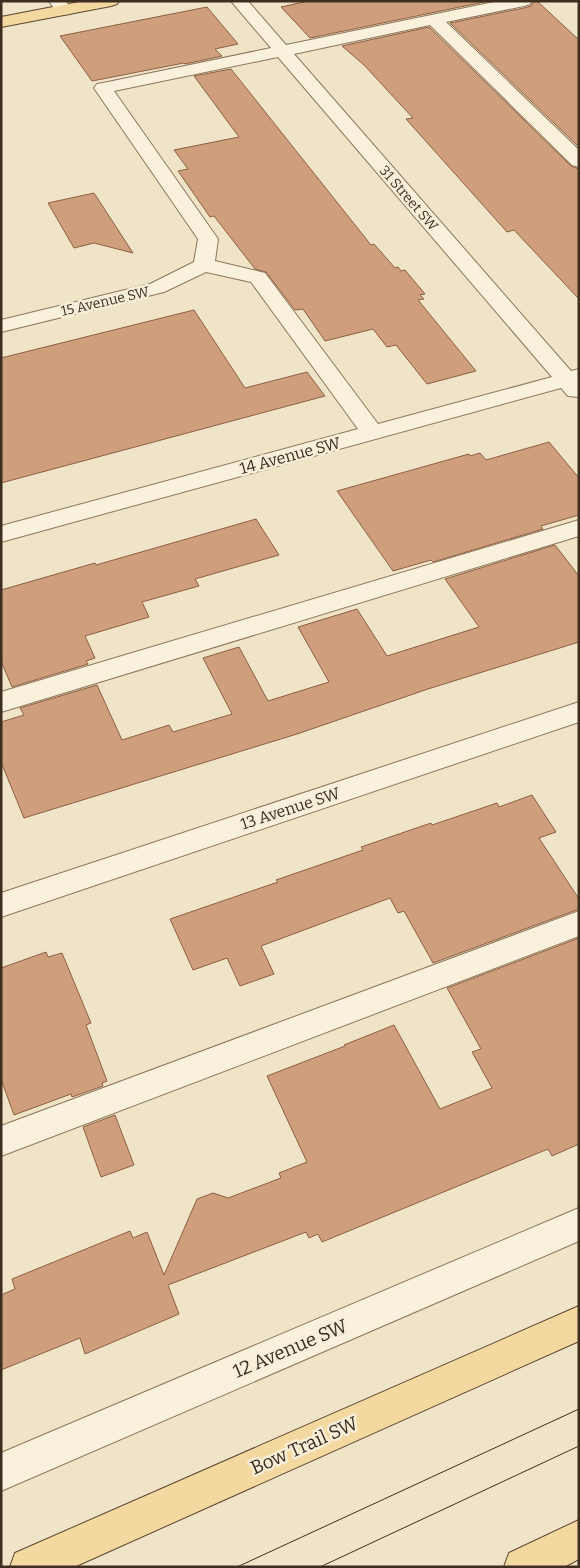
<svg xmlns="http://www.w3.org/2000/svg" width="580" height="1568" viewBox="0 0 580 1568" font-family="Bitter,serif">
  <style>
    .building { fill: #cf9f7d; stroke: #8d5f41 }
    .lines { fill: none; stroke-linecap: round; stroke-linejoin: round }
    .minor-casing { stroke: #8d765c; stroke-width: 2 }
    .major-casing { stroke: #5b4430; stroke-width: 2 }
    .minor { fill: #faf1dc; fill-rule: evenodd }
    .major { fill: #f3d9a0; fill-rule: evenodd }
    .tram { stroke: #3d2e20; stroke-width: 1 }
    .labels { text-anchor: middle; stroke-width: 5; stroke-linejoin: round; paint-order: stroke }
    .far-street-label { font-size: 14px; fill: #3d2e20; stroke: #f7eed8 }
    .street-label { font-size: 16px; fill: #3d2e20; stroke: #f7eed8 }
    .near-street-label { font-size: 19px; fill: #3d2e20; stroke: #f7eed8 }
  </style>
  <rect width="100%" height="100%" fill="#f0e4c8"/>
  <!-- building -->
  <g class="building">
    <path d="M308,1H489L310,38L281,7Z"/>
    <path d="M534,1H537L579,40V147L450,23L524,8L531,6Z"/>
    <path d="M207,7L238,44L215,49L222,56L185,64L184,63L92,81L60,36Z"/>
    <path d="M429,27L571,166L579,169V299L514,230L507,232L406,119L413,118L364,65L342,46Z"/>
    <path d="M231,69L371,245L374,244L395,268L398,267L401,271L405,270L425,294L420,295L424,299L418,300L476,371L427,384L396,345L387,347L373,329L325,341L303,309L295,310L266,272L255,269L214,216L210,217L178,171L188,169L174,150L239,137L194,76Z"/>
    <path d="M94,193L133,253L94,243L74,248L48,203Z"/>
    <path d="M194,310L245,388L307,372L325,396L1,483V358Z"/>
    <path d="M549,442L579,478V515L541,526L543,529L433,562L431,560L393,571L337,491L469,454L470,456L480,453L486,460Z"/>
    <path d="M256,519L279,555L195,579L199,586L142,602L149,617L85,636L95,658L86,661L88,664L12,687L1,661V590L95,563L96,565Z"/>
    <path d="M555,545L579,576V642L428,689L297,734L24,818L1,762V722L24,715L20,708L97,685L122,740L169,725L173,732L232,714L203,658L239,647L268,701L329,682L298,627L357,609L387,656L479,627L445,579Z"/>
    <path d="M532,795L556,832L539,838L579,899V909L433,963L404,911L398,913L390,898L261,946L274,974L240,986L227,958L193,970L170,919L278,882L276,880L363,850L361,847L431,823L432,825L497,803L499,807Z"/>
    <path d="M579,938V1144L552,1156L548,1149L322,1242L318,1234L309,1238L306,1232L168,1285L179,1314L85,1354L80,1338L1,1370V1295L15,1289L12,1279L130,1231L133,1238L147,1232L164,1275L197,1199L213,1193L228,1198L281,1178L279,1173L307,1162L267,1076L345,1046L344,1045L394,1025L440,1109L492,1088L472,1052L481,1049L447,988Z"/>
    <path d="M46,952L48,957L62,953L91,1023L86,1025L107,1081L102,1083L103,1086L72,1097L71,1094L14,1115L1,1079V968Z"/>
    <path d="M115,1115L134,1165L101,1177L83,1127Z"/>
  </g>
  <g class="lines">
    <defs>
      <g id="minor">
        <path d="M49,1H66L72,10L70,14C58,16 55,10 49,1Z"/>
        <path d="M231,1H248L286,45L499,1H532L530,4L524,6L446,22L579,150V167L572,165L430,25L294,54L571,371L579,369V397L568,396L561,388L1,542V526L358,429L251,282L206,272L164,292L1,332V320L150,284L194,262L198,239L94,88L97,84L103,83L271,48ZM278,57L552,377L378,424L265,273L215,261L218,239L114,91Z"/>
        <path d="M579,520V536L1,712V692Z"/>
        <path d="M579,702V722L1,917V893Z"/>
        <path d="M579,911V936L1,1156V1126Z"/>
        <path d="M579,1208V1241L1,1491V1453Z"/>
      </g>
      <g id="major">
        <path d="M84,1H119L117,4L111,6L1,27V17Z"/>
        <path d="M579,1306V1341L74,1567H10L15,1553Z"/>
        <path d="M579,1520V1559L564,1567H504L509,1553Z"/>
      </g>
    </defs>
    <!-- minor casing -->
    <use href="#minor" class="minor-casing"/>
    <!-- major casing -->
    <use href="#major" class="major-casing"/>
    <!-- minor -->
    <use href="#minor" class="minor"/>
    <!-- major -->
    <use href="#major" class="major"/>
    <!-- tram -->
    <g class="tram">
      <path d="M237,1567L579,1409"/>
      <path d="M320,1567L579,1446"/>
    </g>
  </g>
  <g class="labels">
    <!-- far-street labels -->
    <g class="far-street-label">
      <text transform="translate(409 198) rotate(49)" y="5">31 Street SW</text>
      <text transform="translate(105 301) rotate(-13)" y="5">15 Avenue SW</text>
    </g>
    <!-- street labels -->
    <g class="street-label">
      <text transform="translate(290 455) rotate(-15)" y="6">14 Avenue SW</text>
      <text transform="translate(290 808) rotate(-18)" y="6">13 Avenue SW</text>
    </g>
    <!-- near-street labels -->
    <g class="near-street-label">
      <text transform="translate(290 1348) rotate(-23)" y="7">12 Avenue SW</text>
      <text transform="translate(304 1445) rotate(-24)" y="7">Bow Trail SW</text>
    </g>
  </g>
  <!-- border -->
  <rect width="580" height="1568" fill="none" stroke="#3d2e20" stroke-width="5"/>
</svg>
